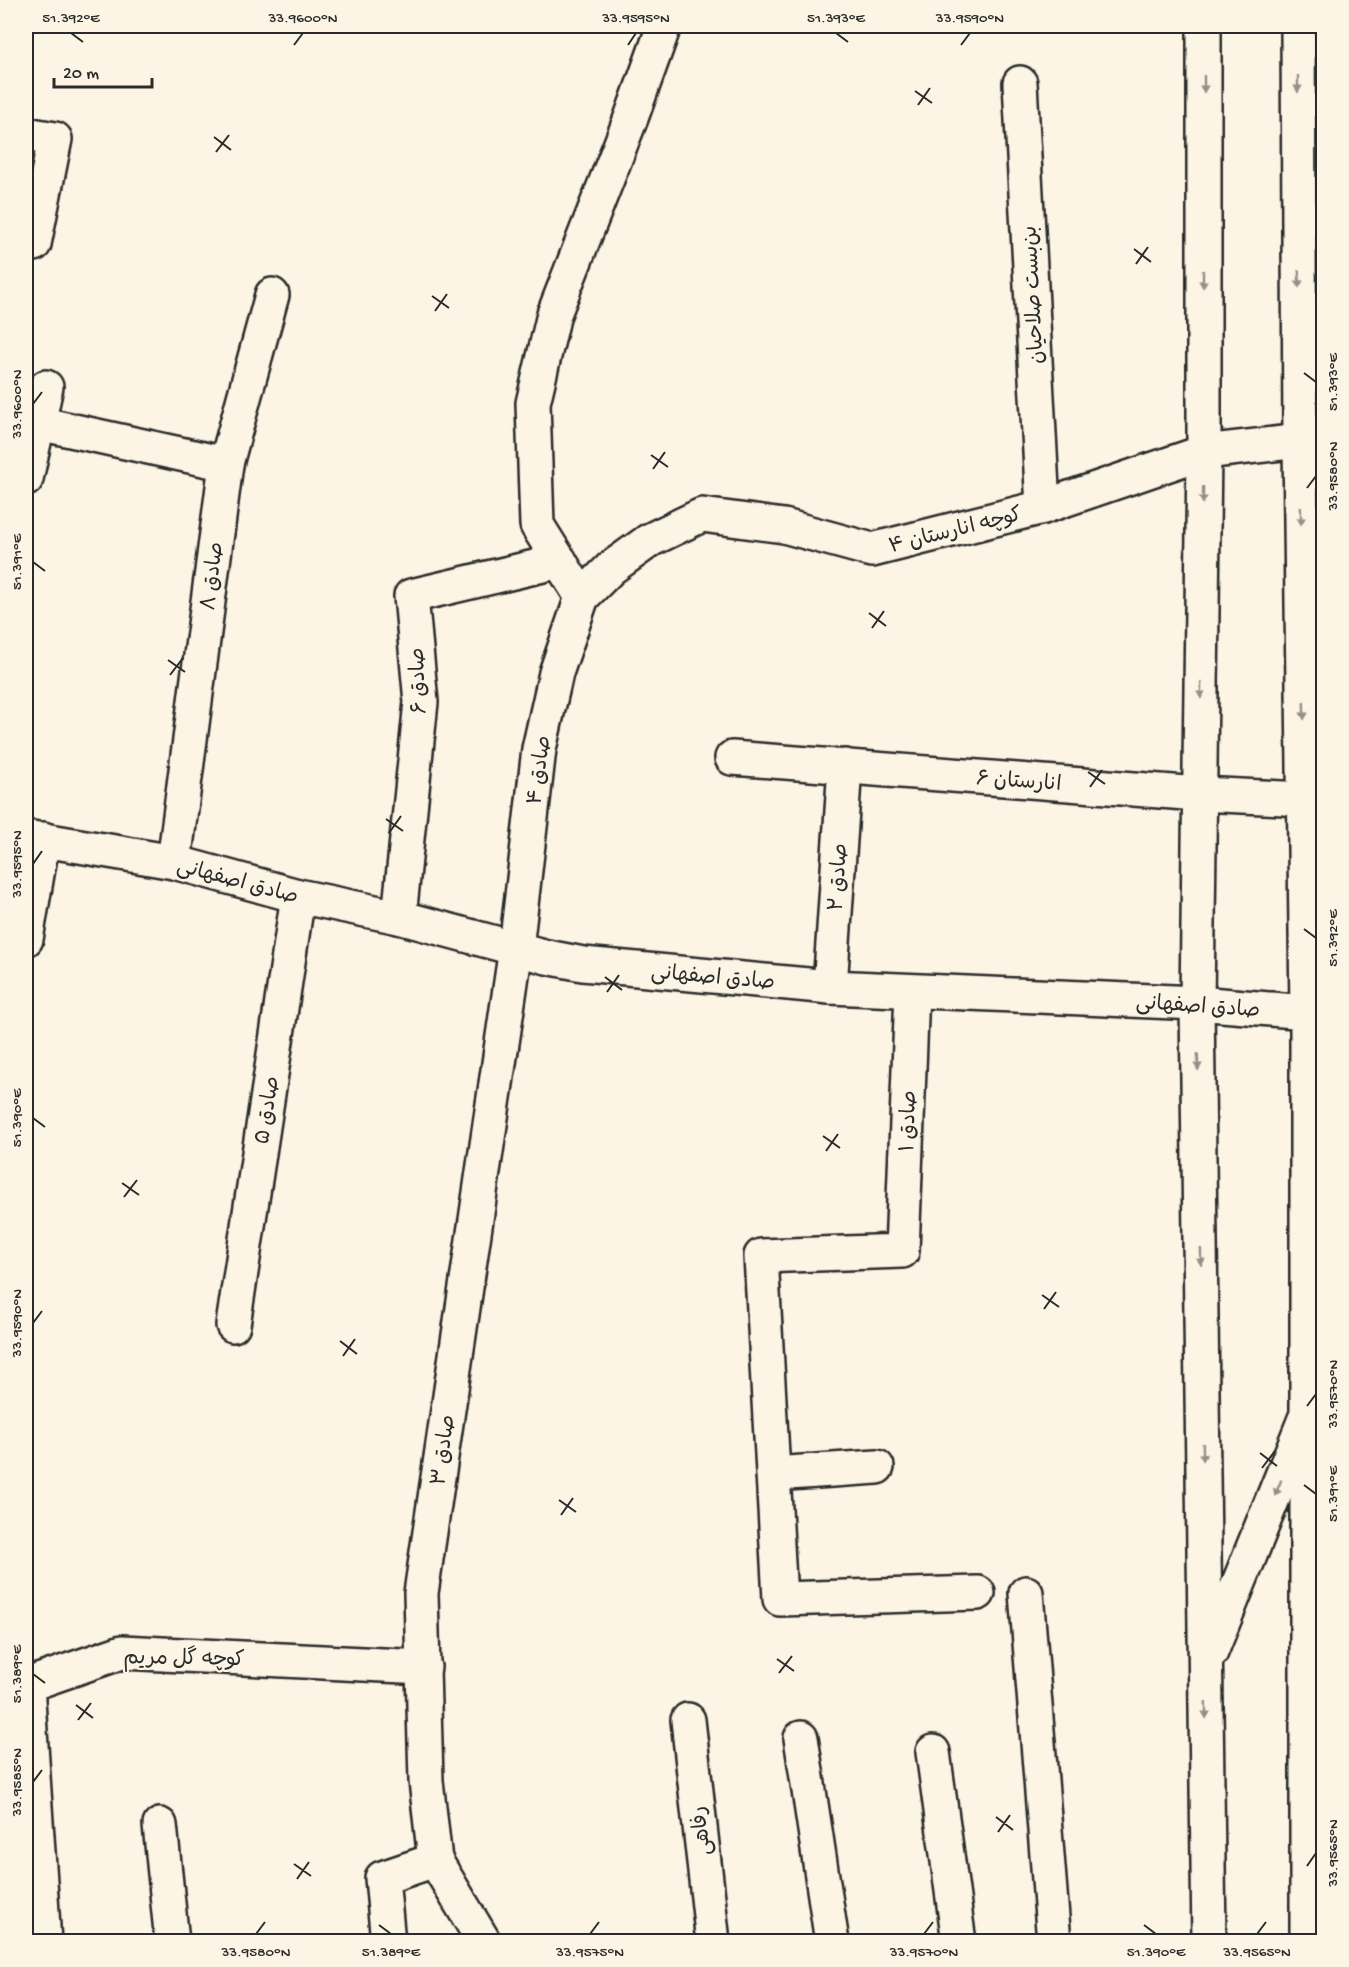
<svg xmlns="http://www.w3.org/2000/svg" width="1349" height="1967" viewBox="0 0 1349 1967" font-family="'Gochi Hand','Playpen Sans Arabic',sans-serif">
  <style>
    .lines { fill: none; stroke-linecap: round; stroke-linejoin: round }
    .street-casing { stroke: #2b2b2b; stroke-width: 38 }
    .secondary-casing { stroke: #2b2b2b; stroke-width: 38 }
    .street { stroke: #fcf5e5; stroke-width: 33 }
    .secondary { stroke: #fcf5e5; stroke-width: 33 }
    .oneway { fill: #949088 }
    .ticks { fill: none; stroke: #2b2b2b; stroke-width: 2 }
    .labels { text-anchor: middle; stroke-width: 4.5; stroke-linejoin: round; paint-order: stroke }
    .street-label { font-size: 21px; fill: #2b2b2b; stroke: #fcf5e5 }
    .neatline { fill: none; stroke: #2b2b2b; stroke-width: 2 }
    .ticks-label { font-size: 15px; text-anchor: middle; fill: #2b2b2b }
  </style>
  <rect width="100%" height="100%" fill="#fcf5e5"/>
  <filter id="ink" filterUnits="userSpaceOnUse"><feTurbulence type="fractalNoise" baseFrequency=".0167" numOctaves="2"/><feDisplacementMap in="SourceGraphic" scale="12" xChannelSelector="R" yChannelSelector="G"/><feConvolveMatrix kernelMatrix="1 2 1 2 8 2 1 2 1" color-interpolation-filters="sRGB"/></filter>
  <g filter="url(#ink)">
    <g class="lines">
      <defs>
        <g id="street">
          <path d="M1204,26V452L1197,1003L1209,1942"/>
          <path d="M1020,83L1043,507"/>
          <path d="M26,134L55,139L34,244"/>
          <path d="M38,423L226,464"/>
          <path d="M26,479L46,387"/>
          <path d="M582,597L537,525L533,403L554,314L631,118L664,26"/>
          <path d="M732,758L1199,794L1305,799"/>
          <path d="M174,862L226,464L272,295"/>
          <path d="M399,917L421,702L411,596L560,561"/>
          <path d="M26,939L43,839"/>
          <path d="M830,987L845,766"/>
          <path d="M912,991L902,1251L761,1256L780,1599L978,1593"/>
          <path d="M233,1325L298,896"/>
          <path d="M773,1474L877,1467"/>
          <path d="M1026,1593L1054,1942"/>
          <path d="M1211,1652L1307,1414"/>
          <path d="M688,1720L713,1942"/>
          <path d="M801,1738L832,1942"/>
          <path d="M933,1752L959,1942"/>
          <path d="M160,1825L172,1942"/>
          <path d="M44,1942L27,1685L122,1652L424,1667"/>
          <path d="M388,1942L382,1878L435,1860"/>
          <path d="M484,1942L435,1860L426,1781L421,1593L516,948L539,749L556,673L582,597L611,568L650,540L702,515L784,526L872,550L1043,507L1204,452L1300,441"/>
        </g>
        <g id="secondary">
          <path d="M1298,26L1300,441L1307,1012V1942"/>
          <path d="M26,837L174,862L298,896L399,917L547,957L583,964L830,987L1197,1003L1307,1012"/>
        </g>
      </defs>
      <!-- street casing -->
      <use href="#street" class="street-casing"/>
      <!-- secondary casing -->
      <use href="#secondary" class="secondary-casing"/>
      <!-- street -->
      <use href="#street" class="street"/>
      <!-- secondary -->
      <use href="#secondary" class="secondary"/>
    </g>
    <!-- one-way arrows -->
    <defs><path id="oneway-solid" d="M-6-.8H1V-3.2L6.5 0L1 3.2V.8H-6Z" transform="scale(1.5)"/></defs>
    <g class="oneway">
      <use href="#oneway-solid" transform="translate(1204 84) rotate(90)"/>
      <use href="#oneway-solid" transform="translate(1298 84) rotate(90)"/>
      <use href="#oneway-solid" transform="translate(1203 279) rotate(90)"/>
      <use href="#oneway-solid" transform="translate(1299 279) rotate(90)"/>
      <use href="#oneway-solid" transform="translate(1203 495) rotate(91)"/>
      <use href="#oneway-solid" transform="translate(1301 516) rotate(89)"/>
      <use href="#oneway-solid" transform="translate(1201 690) rotate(91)"/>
      <use href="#oneway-solid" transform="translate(1304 711) rotate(89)"/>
      <use href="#oneway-solid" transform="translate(1198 1062) rotate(89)"/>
      <use href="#oneway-solid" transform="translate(1201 1257) rotate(89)"/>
      <use href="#oneway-solid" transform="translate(1203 1452) rotate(89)"/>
      <use href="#oneway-solid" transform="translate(1278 1488) rotate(112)"/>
      <use href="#oneway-solid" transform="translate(1206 1710) rotate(89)"/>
    </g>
  </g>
  <!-- ticks -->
  <path class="ticks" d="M71,33L83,42M836,33L848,42M294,45L303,33M628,45L636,33M961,45L970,33M915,91L932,103M918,105L930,88M214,137L231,150M216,152L229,135M1134,249L1151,262M1136,264L1148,247M432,296L449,308M435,311L447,294M1304,373L1316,382M33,404L42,392M651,455L668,467M653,469L665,452M1307,488L1316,476M33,562L45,571M869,613L886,626M872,628L884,611M168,660L185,672M170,675L183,658M1088,772L1105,784M1090,787L1102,770M386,819L403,831M389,833L401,816M33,864L42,851M1304,929L1316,938M605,977L622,990M607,992L619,975M33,1118L45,1127M823,1136L840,1148M826,1151L838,1134M122,1183L139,1195M124,1197L137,1180M1042,1295L1059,1307M1044,1309L1056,1292M33,1323L42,1311M340,1341L357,1354M343,1356L355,1339M1307,1406L1316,1394M1260,1453L1277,1466M1262,1468L1275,1451M1304,1485L1316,1494M559,1500L576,1512M561,1515L573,1498M777,1659L794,1671M779,1673L792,1656M33,1674L45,1683M76,1705L93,1718M78,1720L91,1703M33,1782L42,1770M996,1817L1013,1830M998,1832L1010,1815M294,1864L311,1876M1307,1866L1316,1853M297,1879L309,1862M379,1925L391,1934M1144,1925L1156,1934M256,1934L265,1922M590,1934L599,1922M924,1934L933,1922M1257,1934L1266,1922"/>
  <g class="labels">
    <!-- street labels -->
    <g class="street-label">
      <text transform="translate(1032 295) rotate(-93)" y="7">بن‌بست صلاحیان</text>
      <text transform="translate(955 529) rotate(-14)" y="7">کوچه انارستان ۴</text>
      <text transform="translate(211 576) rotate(-83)" y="7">صادق ۸</text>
      <text transform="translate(417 681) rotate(-92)" y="7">صادق ۶</text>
      <text transform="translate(538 770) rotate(-82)" y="7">صادق ۴</text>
      <text transform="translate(1019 780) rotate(4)" y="7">انارستان ۶</text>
      <text transform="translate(837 877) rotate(-86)" y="7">صادق ۲</text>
      <text transform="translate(238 880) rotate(15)" y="7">صادق اصفهانی</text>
      <text transform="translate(713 976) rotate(5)" y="7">صادق اصفهانی</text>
      <text transform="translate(1198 1005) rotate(4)" y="7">صادق اصفهانی</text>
      <text transform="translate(266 1110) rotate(-81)" y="7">صادق ۵</text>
      <text transform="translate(907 1121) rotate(-88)" y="7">صادق ۱</text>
      <text transform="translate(442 1450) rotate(-82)" y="7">صادق ۳</text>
      <text transform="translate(184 1657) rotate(1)" y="7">کوچه گل مریم</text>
      <text transform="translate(700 1831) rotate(-97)" y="7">رفاهی</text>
    </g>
  </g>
  <!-- margin -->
  <rect width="1349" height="1967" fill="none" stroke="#fcf5e5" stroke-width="66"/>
  <!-- scale -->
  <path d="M54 78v9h98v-9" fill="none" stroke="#2b2b2b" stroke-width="3"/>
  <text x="63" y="78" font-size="18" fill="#2b2b2b" stroke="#fcf5e5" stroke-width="4.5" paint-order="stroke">20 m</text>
  <rect x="33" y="33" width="1283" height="1901" class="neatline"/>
  <g class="ticks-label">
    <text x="71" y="22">51.392°E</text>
    <text x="303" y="22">33.9600°N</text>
    <text x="636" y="22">33.9595°N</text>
    <text x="836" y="22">51.393°E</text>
    <text x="970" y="22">33.9590°N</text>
    <text transform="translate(1332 382) rotate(-90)" y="5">51.393°E</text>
    <text transform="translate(16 404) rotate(-90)" y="5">33.9600°N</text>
    <text transform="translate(1332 476) rotate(-90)" y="5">33.9580°N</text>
    <text transform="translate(16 562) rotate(-90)" y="5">51.391°E</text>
    <text transform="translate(16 864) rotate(-90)" y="5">33.9595°N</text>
    <text transform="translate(1332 938) rotate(-90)" y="5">51.392°E</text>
    <text transform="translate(16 1118) rotate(-90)" y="5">51.390°E</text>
    <text transform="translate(16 1323) rotate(-90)" y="5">33.9590°N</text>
    <text transform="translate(1332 1394) rotate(-90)" y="5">33.9570°N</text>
    <text transform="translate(1332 1494) rotate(-90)" y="5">51.391°E</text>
    <text transform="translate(16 1674) rotate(-90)" y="5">51.389°E</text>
    <text transform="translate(16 1782) rotate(-90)" y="5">33.9585°N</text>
    <text transform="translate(1332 1853) rotate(-90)" y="5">33.9565°N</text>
    <text x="256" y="1956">33.9580°N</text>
    <text x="391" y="1956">51.389°E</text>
    <text x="590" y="1956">33.9575°N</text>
    <text x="924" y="1956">33.9570°N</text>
    <text x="1156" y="1956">51.390°E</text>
    <text x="1257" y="1956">33.9565°N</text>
  </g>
</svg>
